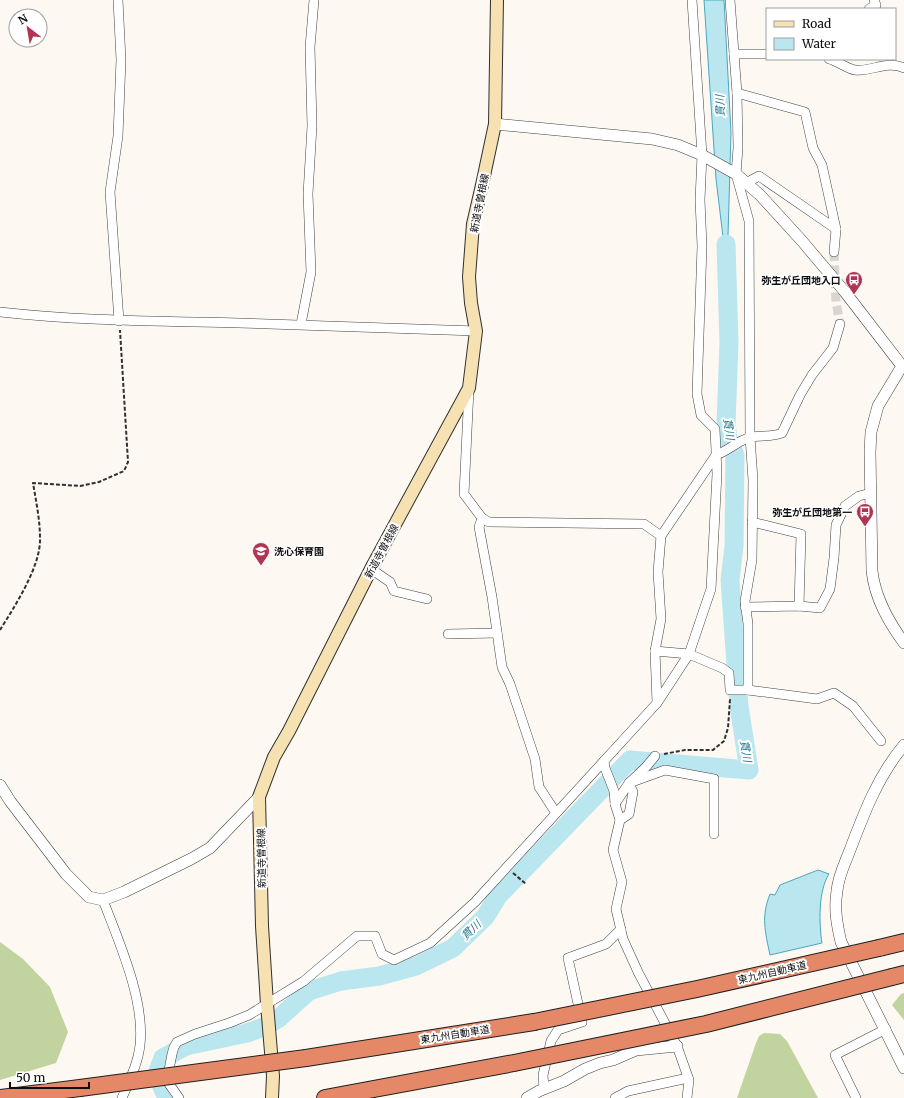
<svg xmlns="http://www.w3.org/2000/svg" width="904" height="1098" viewBox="0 0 904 1098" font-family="Merriweather,'Noto Sans JP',serif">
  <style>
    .forest { fill: #c1d39e }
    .water { fill: #bae6ef; stroke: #4aa7be }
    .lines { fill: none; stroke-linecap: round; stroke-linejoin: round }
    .river { stroke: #bae6ef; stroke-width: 19 }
    .minor-tunnel { stroke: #d9d5cf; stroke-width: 9; stroke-dasharray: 9 4.5; stroke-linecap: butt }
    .minor-casing { stroke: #414141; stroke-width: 10 }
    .tertiary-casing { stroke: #414141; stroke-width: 12 }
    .secondary-casing { stroke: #303030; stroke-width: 14 }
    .motorway-casing { stroke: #1f1f1f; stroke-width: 18 }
    .path { stroke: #303030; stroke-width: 2; stroke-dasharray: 4 2; stroke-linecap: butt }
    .minor { stroke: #fff; stroke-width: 9 }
    .tertiary { stroke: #fff; stroke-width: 11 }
    .secondary { stroke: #f6e1b3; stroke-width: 12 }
    .motorway { stroke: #e48868; stroke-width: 16 }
    .motorway-bridge-casing { stroke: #1f1f1f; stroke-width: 18; stroke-linecap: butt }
    .motorway-bridge { stroke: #e48868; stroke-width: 16 }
    .labels { text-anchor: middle; stroke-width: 4; stroke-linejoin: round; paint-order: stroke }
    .street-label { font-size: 10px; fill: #0e0e0e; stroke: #fff }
    .poi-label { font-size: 10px; font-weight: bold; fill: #0e0e0e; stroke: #fff; text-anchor: end }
    .water-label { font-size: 11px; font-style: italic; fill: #257892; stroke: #fff }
  </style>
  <rect width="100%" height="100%" fill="#fdf8f1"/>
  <!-- forest -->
  <g class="forest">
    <path d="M0,942L23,959L50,987L68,1032L56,1063L0,1080Z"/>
    <path d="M904,993V1020L892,1005L901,994Z"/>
    <path d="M764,1033L780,1034L787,1041L818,1098H737L756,1043L759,1036Z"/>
  </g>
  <!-- water -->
  <g class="water">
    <path d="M704,0H724L731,133L727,270L716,179Z"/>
    <path d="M818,870L829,874C818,891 819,924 822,943L770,955C765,931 761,917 770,894L775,895L780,885Z"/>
  </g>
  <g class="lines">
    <!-- river -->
    <path class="river" d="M167,1098L159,1080L158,1071L163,1058L186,1046L247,1033L264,1027L279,1018L309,991L341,981L379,976L416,966L453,948L485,917L498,896L630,760L749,770L739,706L730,580L734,546L735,455L728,439L726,424L729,343L726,244"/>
    <!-- minor-tunnel -->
    <path class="minor-tunnel" d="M834,252L836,302L840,324"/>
    <defs>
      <g id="minor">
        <path d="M118,0L121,60L118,136L110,192L119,321"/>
        <path d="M730,0L737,93L738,148L736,174L749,221L750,437L753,480L752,560L745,601L748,624V690"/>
        <path d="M869,9L876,5L874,0"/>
        <path d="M734,54H767"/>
        <path d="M829,59C837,61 848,69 855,70C871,72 887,60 904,68"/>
        <path d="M737,93L805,112L813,148L822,165L836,229L834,252"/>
        <path d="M746,183L759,176L836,229"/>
        <path d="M0,312C79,321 160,321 239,323C318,325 397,328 476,331"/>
        <path d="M301,324L311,272L308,194L312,126L310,47L314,0"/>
        <path d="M469,389L464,494L482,518L489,522L644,524L661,536"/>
        <path d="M482,518L479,527L492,597L502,667L510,684L535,759L539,787L556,813"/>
        <path d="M752,522L801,534L799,606"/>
        <path d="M371,569L390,582L394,591L427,599"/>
        <path d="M745,607L799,606L820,608L830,589L834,558L836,525L845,506L859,496L871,493"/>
        <path d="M448,634L497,633"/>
        <path d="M655,651L689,654L722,668L729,673L730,690H748L817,699L834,693L853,706L881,741"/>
        <path d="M657,703L689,654L711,589L717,474L715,429L701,415L697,394L702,246L700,200L702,155L692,0"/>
        <path d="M615,804L629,783L646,767L655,756"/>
        <path d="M620,820L629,814L633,792L629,783L665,770L714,779V834"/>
        <path d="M103,900C119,942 145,1000 140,1045C138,1064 129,1081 122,1098"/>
        <path d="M544,1089L543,1075L551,1041L558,1030L582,1022L568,958L606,944L621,929"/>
        <path d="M179,1098L167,1081L172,1054L174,1047L177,1042L195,1034L229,1023L249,1015L304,981L357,936H375L382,954L394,960L430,943L475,902L604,761"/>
        <path d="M615,1098L628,1091L688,1078"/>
        <path d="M687,1098L689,1080L677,1046L638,972L623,939L616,909L622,882L613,850L620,820L615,804L614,791L605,768L604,761L657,703L655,651L661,619L658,572L661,536L716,455C728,451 736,442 748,438C759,434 771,438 782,433L800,395L812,375L833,348L840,324"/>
        <path d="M856,1098L835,1055L886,1029"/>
      </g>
      <g id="tertiary">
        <path d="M495,124L652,139L678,145L702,155L736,174L760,195L802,241L845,292L902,366L878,406L871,432L870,452L872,571C875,598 888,621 904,643"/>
        <path d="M904,745C878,776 864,813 850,850C845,863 838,877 837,891C834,909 837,925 841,942L904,1068"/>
        <path d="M0,785L10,801L66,874L89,897L103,900L124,892L191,859L210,848L259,797"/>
        <path d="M527,1098L539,1091L564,1081L585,1069L600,1063L613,1060L636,1050L677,1046"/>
      </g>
      <path id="secondary" d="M272,1098L273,1076L267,1004L262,926L259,797L274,757L289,731L373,565L469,388L476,331L471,303L469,277L473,224L482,185L495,124L497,0"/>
      <g id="motorway">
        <path d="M879,948L904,942"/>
        <path d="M892,977L904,974"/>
        <path d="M306,1058L534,1022"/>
        <path d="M0,1098L80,1088"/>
        <path d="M325,1098L514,1063"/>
      </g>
    </defs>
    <!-- minor casing -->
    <use href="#minor" class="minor-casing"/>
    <!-- tertiary casing -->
    <use href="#tertiary" class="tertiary-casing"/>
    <!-- secondary casing -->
    <use href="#secondary" class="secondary-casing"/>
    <!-- motorway casing -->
    <use href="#motorway" class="motorway-casing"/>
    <!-- path -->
    <g class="path">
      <path d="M0,630C15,606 41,566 40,538C40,520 36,501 33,483L80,486L99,482L124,471L128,462L120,330"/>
      <path d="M664,754L685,750H713L724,741L728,728L730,699"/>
      <path d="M513,873L526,884"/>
    </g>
    <!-- minor -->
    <use href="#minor" class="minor"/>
    <!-- tertiary -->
    <use href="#tertiary" class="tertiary"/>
    <!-- secondary -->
    <use href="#secondary" class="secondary"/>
    <!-- motorway -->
    <use href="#motorway" class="motorway"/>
    <defs>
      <g id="motorway-bridge">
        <path d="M534,1022L697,989L879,948"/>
        <path d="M514,1063L706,1024L892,977"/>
        <path d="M80,1088L306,1058"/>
      </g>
    </defs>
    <!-- motorway-bridge casing -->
    <use href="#motorway-bridge" class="motorway-bridge-casing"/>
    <!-- motorway-bridge -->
    <use href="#motorway-bridge" class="motorway-bridge"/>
  </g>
  <!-- icons -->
  <defs>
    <symbol id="bus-pin" viewBox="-11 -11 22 30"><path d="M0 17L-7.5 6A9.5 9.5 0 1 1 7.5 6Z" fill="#af3553" stroke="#fff"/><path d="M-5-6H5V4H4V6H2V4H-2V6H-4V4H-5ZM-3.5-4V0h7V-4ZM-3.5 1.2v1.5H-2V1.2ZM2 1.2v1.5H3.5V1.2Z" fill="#fff"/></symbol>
    <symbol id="school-pin" viewBox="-11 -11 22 30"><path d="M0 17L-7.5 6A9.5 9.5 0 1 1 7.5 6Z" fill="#af3553" stroke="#fff"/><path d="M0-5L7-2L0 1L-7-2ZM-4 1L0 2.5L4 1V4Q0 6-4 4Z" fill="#fff"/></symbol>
  </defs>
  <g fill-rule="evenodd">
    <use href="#bus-pin" x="844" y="270" width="20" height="27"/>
    <use href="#bus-pin" x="855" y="502" width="20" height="27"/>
    <use href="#school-pin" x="251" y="541" width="20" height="27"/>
  </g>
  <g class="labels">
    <!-- street labels -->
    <g class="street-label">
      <text transform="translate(479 203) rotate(-79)" y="4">新道寺曽根線</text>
      <text transform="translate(381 551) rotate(-62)" y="4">新道寺曽根線</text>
      <text transform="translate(261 858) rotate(-91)" y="4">新道寺曽根線</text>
      <text transform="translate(772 972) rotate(-13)" y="4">東九州自動車道</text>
      <text transform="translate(455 1034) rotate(-9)" y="4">東九州自動車道</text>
    </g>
    <!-- poi labels -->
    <g class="poi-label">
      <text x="841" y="284">弥生が丘団地入口</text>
      <text x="852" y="516">弥生が丘団地第一</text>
      <text x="274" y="555" text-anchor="start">洗心保育園</text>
    </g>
    <!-- water labels -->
    <g class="water-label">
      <text transform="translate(720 106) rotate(-92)" y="4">貫川</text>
      <text transform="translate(729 429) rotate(82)" y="4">貫川</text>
      <text transform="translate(746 751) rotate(81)" y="4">貫川</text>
      <text transform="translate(471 930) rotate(-44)" y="4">貫川</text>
    </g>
  </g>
  <!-- legend -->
  <rect x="766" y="8" width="130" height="52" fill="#ffffff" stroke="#9f9f9f"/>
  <rect x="774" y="21" width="20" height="6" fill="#f6e1b3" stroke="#9f9f9f"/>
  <text x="802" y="28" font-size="12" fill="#0e0e0e">Road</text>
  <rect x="774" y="38" width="20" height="12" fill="#bae6ef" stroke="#9f9f9f"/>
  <text x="802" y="48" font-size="12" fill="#0e0e0e">Water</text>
  <!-- north arrow -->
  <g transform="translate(28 28) rotate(329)"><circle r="19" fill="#ffffff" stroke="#9f9f9f"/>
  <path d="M0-3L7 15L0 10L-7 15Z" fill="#af3553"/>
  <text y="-6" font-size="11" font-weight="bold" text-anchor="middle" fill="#0e0e0e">N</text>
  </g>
  <!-- scale -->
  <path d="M10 1082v6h79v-6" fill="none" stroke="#0e0e0e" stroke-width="2"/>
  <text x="16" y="1082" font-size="12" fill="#0e0e0e" stroke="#ffffff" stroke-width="3" paint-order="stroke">50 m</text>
</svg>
